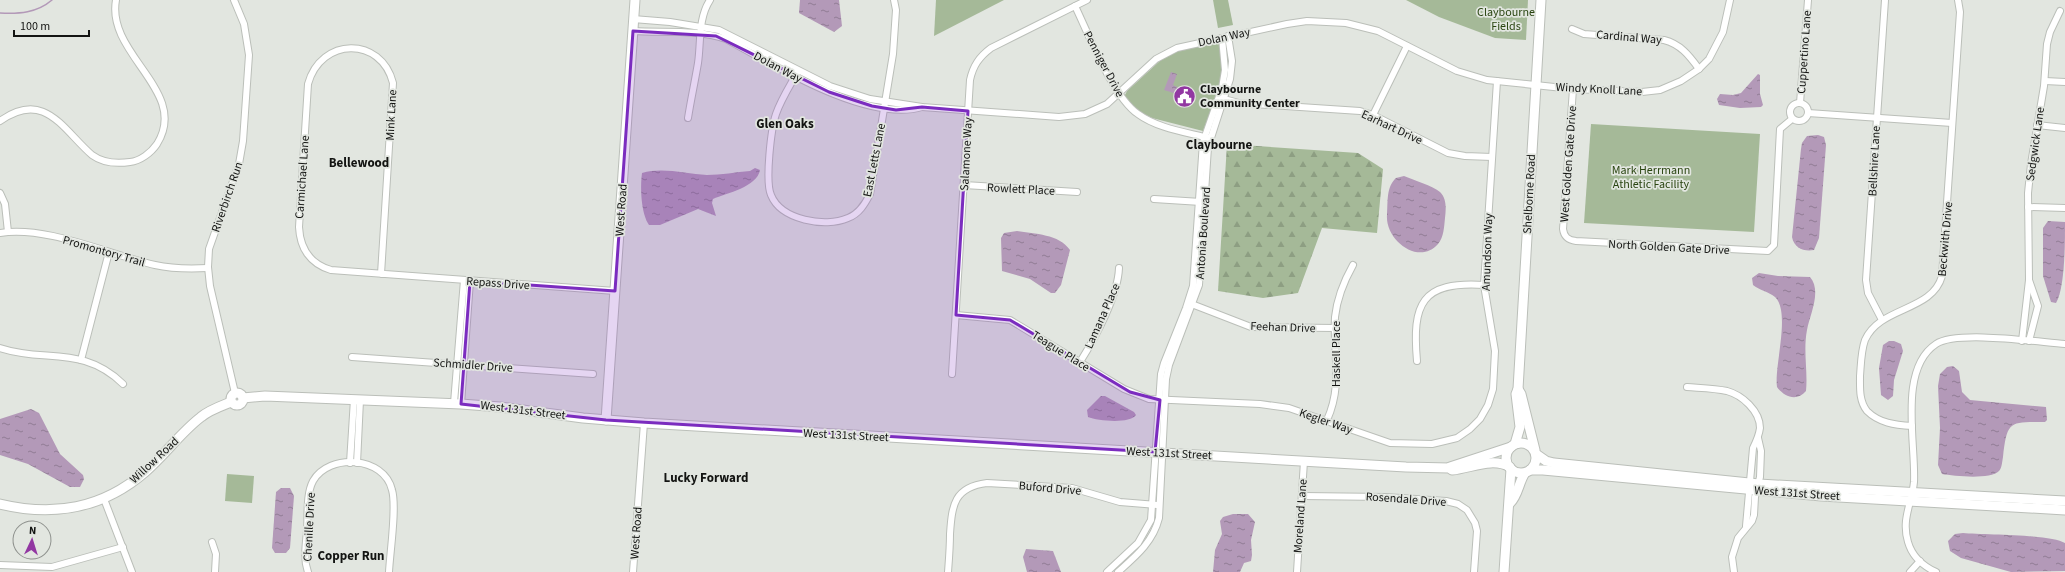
<svg xmlns="http://www.w3.org/2000/svg" width="2065" height="572" viewBox="0 0 2065 572" font-family="'Source Sans 3',sans-serif">
  <style>
    .forest { fill: url(#forest-firs) }
    .park { fill: #a5b998 }
    .water { fill: url(#water-ripples) }
    .lines { fill: none; stroke-linecap: round; stroke-linejoin: round }
    .stream { stroke: #b399b8; stroke-width: 1.5 }
    .street-casing { stroke: #bbbfb9; stroke-width: 8 }
    .secondary-casing { stroke: #bbbfb9; stroke-width: 11 }
    .street { stroke: #fff; stroke-width: 6 }
    .secondary { stroke: #fff; stroke-width: 9 }
    .marked { fill: #7b2cbf; fill-opacity: 0.2; stroke: #7b2cbf; stroke-width: 3; stroke-linejoin: round }
    .labels { text-anchor: middle; stroke-width: 3.5; stroke-linejoin: round; paint-order: stroke }
    .park-label { font-size: 12px; fill: #2a4511; stroke: #e2e6e0 }
    .street-label { font-size: 12px; fill: #131412; stroke: #e2e6e0 }
    .poi-label { font-size: 12px; font-weight: bold; fill: #131412; stroke: #e2e6e0; text-anchor: start }
    .neighbourhood-label { font-size: 13px; font-weight: bold; fill: #131412; stroke: #e2e6e0 }
  </style>
  <defs>
    <pattern id="forest-firs" width="22" height="20" patternUnits="userSpaceOnUse"><rect width="22" height="20" fill="#a5b998"/><path d="M5 1l3.5 6h-7zM16 11l3.5 6h-7z" fill="#8d9e82"/></pattern>
    <pattern id="water-ripples" width="26" height="14" patternUnits="userSpaceOnUse"><rect width="26" height="14" fill="#b399b8"/><path d="M2 4q2-2 4 0t4 0M15 11q2-2 4 0t4 0" fill="none" stroke="#907c94"/></pattern>
  </defs>
  <rect width="100%" height="100%" fill="#e2e6e0"/>
  <!-- forest -->
  <path class="forest" d="M1227,144L1358,153L1383,169L1377,233L1322,228L1298,293L1263,298L1218,291Z"/>
  <!-- park -->
  <g class="park">
    <path d="M936,0H1004L934,36Z"/>
    <path d="M1213,0H1228L1233,25L1218,28Z"/>
    <path d="M1406,0H1528L1526,40L1495,38L1439,17Z"/>
    <path d="M1215,42L1220,45L1223,63L1221,84L1203,131L1152,118L1140,112L1124,97L1127,91L1162,59L1180,50Z"/>
    <path d="M1591,124L1760,134L1754,232L1584,223Z"/>
    <path d="M227,474L254,476L252,503L225,501Z"/>
  </g>
  <!-- water -->
  <g class="water">
    <path d="M800,0H839L842,26L834,32L799,13Z"/>
    <path d="M1171,72L1177,74L1173,85L1179,88L1177,94L1164,90Z"/>
    <path d="M1758,74L1760,75V94L1763,105L1761,107L1740,108L1719,105L1717,99L1720,94L1733,95L1741,93Z"/>
    <path d="M1818,135L1824,137L1826,145L1819,238L1814,250C1804,252 1794,248 1792,237L1801,149L1802,143L1807,136Z"/>
    <path d="M755,168L760,170C757,187 727,193 713,199L712,203L716,216L698,209L660,225H649C641,213 640,188 642,173C663,167 686,174 707,175C721,175 736,172 750,171Z"/>
    <path d="M1404,176C1413,180 1433,186 1440,192C1447,199 1446,209 1445,218C1444,227 1444,237 1438,244C1419,266 1385,240 1387,215C1388,202 1386,187 1396,178Z"/>
    <path d="M2048,221L2065,222C2065,243 2065,288 2056,303L2051,302L2043,276V228Z"/>
    <path d="M1017,231C1035,234 1059,234 1070,250L1061,285L1055,293H1051L1030,279L1002,271L1001,238L1004,233Z"/>
    <path d="M1759,273L1778,276L1810,277C1822,291 1810,314 1807,330C1803,351 1808,371 1806,391C1797,402 1784,397 1777,387C1774,366 1791,312 1775,297C1769,292 1759,290 1753,285L1752,278Z"/>
    <path d="M1889,341H1894L1901,344L1903,351L1894,380L1893,396L1888,400L1881,395L1879,368L1883,345Z"/>
    <path d="M1953,366L1959,371L1962,392L1970,400L2046,407L2047,420L2045,422C2010,422 2007,420 2003,457C2002,462 2002,468 1999,471C1990,480 1954,476 1942,474L1938,465L1940,428L1938,386L1940,374L1947,367Z"/>
    <path d="M1101,396H1105L1134,412L1136,415C1130,424 1098,421 1088,417L1087,410Z"/>
    <path d="M31,409L39,413L60,454L83,475L84,479L80,487H70L28,464L0,455V419Z"/>
    <path d="M281,488H290L294,496L290,548L286,553H275L272,548L276,492Z"/>
    <path d="M1233,514H1248L1255,522L1251,540L1252,555L1251,561L1244,563L1240,572H1213L1215,550L1222,534L1220,521L1223,517Z"/>
    <path d="M1963,533C1984,535 2051,534 2065,543V571L2011,572L1961,558L1950,551L1948,541L1955,534Z"/>
    <path d="M1026,549L1053,551L1061,572H1027L1023,557Z"/>
  </g>
  <g class="lines">
    <!-- stream -->
    <path class="stream" d="M0,13C19,14 37,13 52,0"/>
    <defs>
      <g id="street">
        <path d="M234,0L244,24L249,55L243,141L239,164L209,249L208,267L210,286L235,393"/>
        <path d="M1075,6C1089,35 1113,97 1138,114C1157,128 1185,132 1208,138"/>
        <path d="M633,19L670,22L719,30L830,86L870,99L922,107L1059,117L1085,114L1107,104L1156,59L1177,48L1287,24L1307,21L1346,23L1378,31L1457,71L1487,80L1573,89L1642,92L1660,90L1681,81L1699,69L1709,59L1723,32L1730,0"/>
        <path d="M1572,29L1584,34L1664,40C1680,44 1689,55 1699,69"/>
        <path d="M633,31C664,33 697,29 726,39C774,65 867,123 922,107"/>
        <path d="M798,71C791,84 781,99 776,114C771,129 765,181 771,195C781,220 825,228 848,218C859,214 865,204 870,194L893,54L896,10L894,0"/>
        <path d="M2045,81L2065,82"/>
        <path d="M1573,89L1563,229C1564,237 1568,240 1576,241L1768,251L1774,245L1780,129L1792,119"/>
        <path d="M1220,98L1239,103L1360,111L1373,115L1448,153L1465,156L1492,157"/>
        <circle cx="1799" cy="112" r="9"/>
        <path d="M1800,103L1808,0"/>
        <path d="M1808,113L1952,123"/>
        <path d="M1373,115L1407,46"/>
        <path d="M688,118C691,99 695,81 698,63C701,43 698,18 710,0"/>
        <path d="M0,121C45,89 63,130 92,155C103,163 116,164 130,162C140,161 151,153 157,144C190,91 106,55 116,0"/>
        <path d="M2037,125L2065,128"/>
        <path d="M964,185L1077,192"/>
        <path d="M0,193L5,204L8,232"/>
        <path d="M1154,199L1201,202"/>
        <path d="M2028,207L2065,208"/>
        <path d="M0,233C46,225 110,255 155,265C173,269 190,269 208,268"/>
        <path d="M381,274L393,83C381,36 321,37 308,84L299,227C300,248 310,264 331,270L615,291"/>
        <path d="M2029,280L2038,306L2029,341"/>
        <path d="M1189,303L1251,327L1335,328"/>
        <path d="M956,315L1010,320L1124,389L1149,399L1260,404L1289,408L1390,443L1432,444L1457,438L1470,429L1480,419L1488,405L1493,389L1495,351L1484,285L1497,81"/>
        <path d="M1882,320L1868,293L1866,280L1885,0"/>
        <path d="M2022,341L2029,280L2028,193L2031,164L2044,86L2047,44L2050,32L2060,11"/>
        <path d="M0,348C45,363 83,345 123,384"/>
        <path d="M352,357L593,374"/>
        <path d="M81,360L109,252"/>
        <path d="M1417,361C1412,304 1421,281 1484,285"/>
        <path d="M1080,362C1095,338 1118,296 1119,268"/>
        <path d="M952,374L970,80C973,66 979,57 991,48L1087,0"/>
        <path d="M1687,387C1700,388 1714,388 1727,391C1742,395 1760,411 1760,428C1759,436 1756,442 1753,448L1746,526"/>
        <path d="M454,403L464,280"/>
        <path d="M461,404L470,281"/>
        <path d="M1327,420C1343,385 1333,354 1335,317C1337,299 1344,281 1353,265"/>
        <path d="M1912,426C1895,425 1879,423 1867,411C1859,401 1860,388 1860,376C1861,364 1861,351 1865,340C1880,306 1932,312 1942,276L1960,12L1958,0"/>
        <path d="M350,463L354,399"/>
        <path d="M357,463L360,400"/>
        <path d="M1302,496L1386,497L1446,501L1458,504L1467,510L1475,523L1477,531L1474,572"/>
        <path d="M104,499L132,572"/>
        <path d="M212,542L216,554L215,572"/>
        <path d="M0,565L52,567L123,547"/>
        <path d="M308,572C303,559 306,544 307,530C308,515 306,494 313,481C329,453 384,456 392,490C397,507 390,552 389,572"/>
        <path d="M633,572L644,423"/>
        <path d="M948,572C949,559 950,547 950,534C952,505 954,487 987,483L1072,488L1120,502L1157,505"/>
        <path d="M1107,572L1138,543L1151,520L1161,374L1164,363L1186,308L1193,286L1203,142L1222,88L1225,70L1222,38"/>
        <path d="M1118,572C1136,556 1153,542 1159,518L1166,379L1169,365L1199,285L1208,147L1230,79L1232,61L1228,36"/>
        <path d="M1297,572L1304,461"/>
        <path d="M1734,572L1732,557L1738,538L1752,521L1754,515L1755,497L1760,477L1761,451L1758,438"/>
        <path d="M1910,572L1920,561"/>
        <path d="M1936,572C1923,566 1912,556 1908,542C1901,519 1912,503 1914,482C1916,443 1898,369 1936,344C1957,330 2037,342 2065,344"/>
      </g>
      <g id="secondary">
        <path d="M1518,389L1521,394L1535,450"/>
        <circle cx="237" cy="399" r="6"/>
        <path d="M243,398L265,396L461,404L500,407L583,418L644,423L1406,467L1449,468L1452,470C1472,468 1492,457 1510,467"/>
        <path d="M606,420L635,0"/>
        <circle cx="1521" cy="458" r="15"/>
        <path d="M1515,444L1520,427L1516,394L1518,389L1541,0"/>
        <path d="M1536,454L1546,461L1554,463L1759,484L2065,501"/>
        <path d="M1450,467L1511,447"/>
        <path d="M1530,470H1543L1821,496L2065,510"/>
        <path d="M1510,503C1518,496 1519,481 1525,473"/>
        <path d="M0,504C54,517 102,509 145,472C165,455 180,433 201,417C209,410 221,406 231,402"/>
        <path d="M1504,572L1511,469"/>
      </g>
    </defs>
    <!-- street casing -->
    <use href="#street" class="street-casing"/>
    <!-- secondary casing -->
    <use href="#secondary" class="secondary-casing"/>
    <!-- street -->
    <use href="#street" class="street"/>
    <!-- secondary -->
    <use href="#secondary" class="secondary"/>
  </g>
  <!-- marked area -->
  <path class="marked" d="M633,31L716,36L829,92L872,106L896,110L922,107L968,111L956,315L1010,320L1130,392L1160,400L1155,452L606,420L461,404L470,281L615,291Z"/>
  <!-- icons -->
  <defs>
    <symbol id="civic-disc" viewBox="-11 -11 22 22"><circle r="9.5" fill="#9237a2" stroke="#e2e6e0"/><path d="M-.6-6.5H3V-4.5H.6V-3L4-1V1h2V6H-6V1h2V-1L-.6-3ZM-1.2 2.5V6h2.4V2.5Z" fill="#fff"/></symbol>
  </defs>
  <g fill-rule="evenodd">
    <use href="#civic-disc" x="1172" y="84" width="25" height="25"/>
  </g>
  <g class="labels">
    <!-- park labels -->
    <g class="park-label">
      <text x="1506" y="16">Claybourne<tspan x="1506" dy="14">Fields</tspan></text>
      <text x="1651" y="174">Mark Herrmann<tspan x="1651" dy="14">Athletic Facility</tspan></text>
    </g>
    <!-- street labels -->
    <g class="street-label">
      <text transform="translate(1224 37) rotate(-12)" y="4">Dolan Way</text>
      <text transform="translate(1629 37) rotate(5)" y="4">Cardinal Way</text>
      <text transform="translate(1804 52) rotate(-86)" y="4">Cuppertino Lane</text>
      <text transform="translate(1104 64) rotate(62)" y="4">Penniger Drive</text>
      <text transform="translate(778 67) rotate(28)" y="4">Dolan Way</text>
      <text transform="translate(1599 89) rotate(3)" y="4">Windy Knoll Lane</text>
      <text transform="translate(391 115) rotate(-87)" y="4">Mink Lane</text>
      <text transform="translate(1392 127) rotate(25)" y="4">Earhart Drive</text>
      <text transform="translate(2035 144) rotate(-82)" y="4">Sedgwick Lane</text>
      <text transform="translate(966 154) rotate(-87)" y="4">Salamone Way</text>
      <text transform="translate(874 160) rotate(-79)" y="4">East Letts Lane</text>
      <text transform="translate(1874 161) rotate(-87)" y="4">Bellshire Lane</text>
      <text transform="translate(1568 164) rotate(-86)" y="4">West Golden Gate Drive</text>
      <text transform="translate(302 177) rotate(-86)" y="4">Carmichael Lane</text>
      <text transform="translate(1021 189) rotate(3)" y="4">Rowlett Place</text>
      <text transform="translate(1529 194) rotate(-87)" y="4">Shelborne Road</text>
      <text transform="translate(227 197) rotate(-71)" y="4">Riverbirch Run</text>
      <text transform="translate(621 210) rotate(-86)" y="4">West Road</text>
      <text transform="translate(1203 233) rotate(-86)" y="4">Antonia Boulevard</text>
      <text transform="translate(1945 239) rotate(-85)" y="4">Beckwith Drive</text>
      <text transform="translate(1669 247) rotate(3)" y="4">North Golden Gate Drive</text>
      <text transform="translate(104 251) rotate(16)" y="4">Promontory Trail</text>
      <text transform="translate(1487 252) rotate(-88)" y="4">Amundson Way</text>
      <text transform="translate(498 283) rotate(4)" y="4">Repass Drive</text>
      <text transform="translate(1102 316) rotate(-66)" y="4">Lamana Place</text>
      <text transform="translate(1283 327) rotate(2)" y="4">Feehan Drive</text>
      <text transform="translate(1061 351) rotate(32)" y="4">Teague Place</text>
      <text transform="translate(1336 354) rotate(-90)" y="4">Haskell Place</text>
      <text transform="translate(473 365) rotate(4)" y="4">Schmidler Drive</text>
      <text transform="translate(523 410) rotate(7)" y="4">West 131st Street</text>
      <text transform="translate(1326 421) rotate(19)" y="4">Kegler Way</text>
      <text transform="translate(846 435) rotate(3)" y="4">West 131st Street</text>
      <text transform="translate(1169 453) rotate(3)" y="4">West 131st Street</text>
      <text transform="translate(154 460) rotate(-43)" y="4">Willow Road</text>
      <text transform="translate(1050 488) rotate(5)" y="4">Buford Drive</text>
      <text transform="translate(1797 493) rotate(4)" y="4">West 131st Street</text>
      <text transform="translate(1406 499) rotate(4)" y="4">Rosendale Drive</text>
      <text transform="translate(1300 516) rotate(-86)" y="4">Moreland Lane</text>
      <text transform="translate(309 527) rotate(-87)" y="4">Chenille Drive</text>
      <text transform="translate(636 533) rotate(-86)" y="4">West Road</text>
    </g>
    <!-- poi labels -->
    <g class="poi-label">
      <text x="1200" y="93">Claybourne<tspan x="1200" dy="14">Community Center</tspan></text>
    </g>
    <!-- neighbourhood labels -->
    <g class="neighbourhood-label">
      <text x="785" y="128">Glen Oaks</text>
      <text x="1219" y="149">Claybourne</text>
      <text x="359" y="167">Bellewood</text>
      <text x="706" y="482">Lucky Forward</text>
      <text x="351" y="560">Copper Run</text>
    </g>
  </g>
  <!-- north arrow -->
  <g transform="translate(32 540) rotate(4)"><circle r="19" fill="#e2e6e0" stroke="#8f928e"/>
  <path d="M0-3L7 15L0 10L-7 15Z" fill="#9237a2"/>
  <text y="-6" font-size="11" font-weight="bold" text-anchor="middle" fill="#131412">N</text>
  </g>
  <!-- scale -->
  <path d="M14 30v6h75v-6" fill="none" stroke="#131412" stroke-width="2"/>
  <text x="20" y="30" font-size="12" fill="#131412" stroke="#e2e6e0" stroke-width="3" paint-order="stroke">100 m</text>
</svg>
